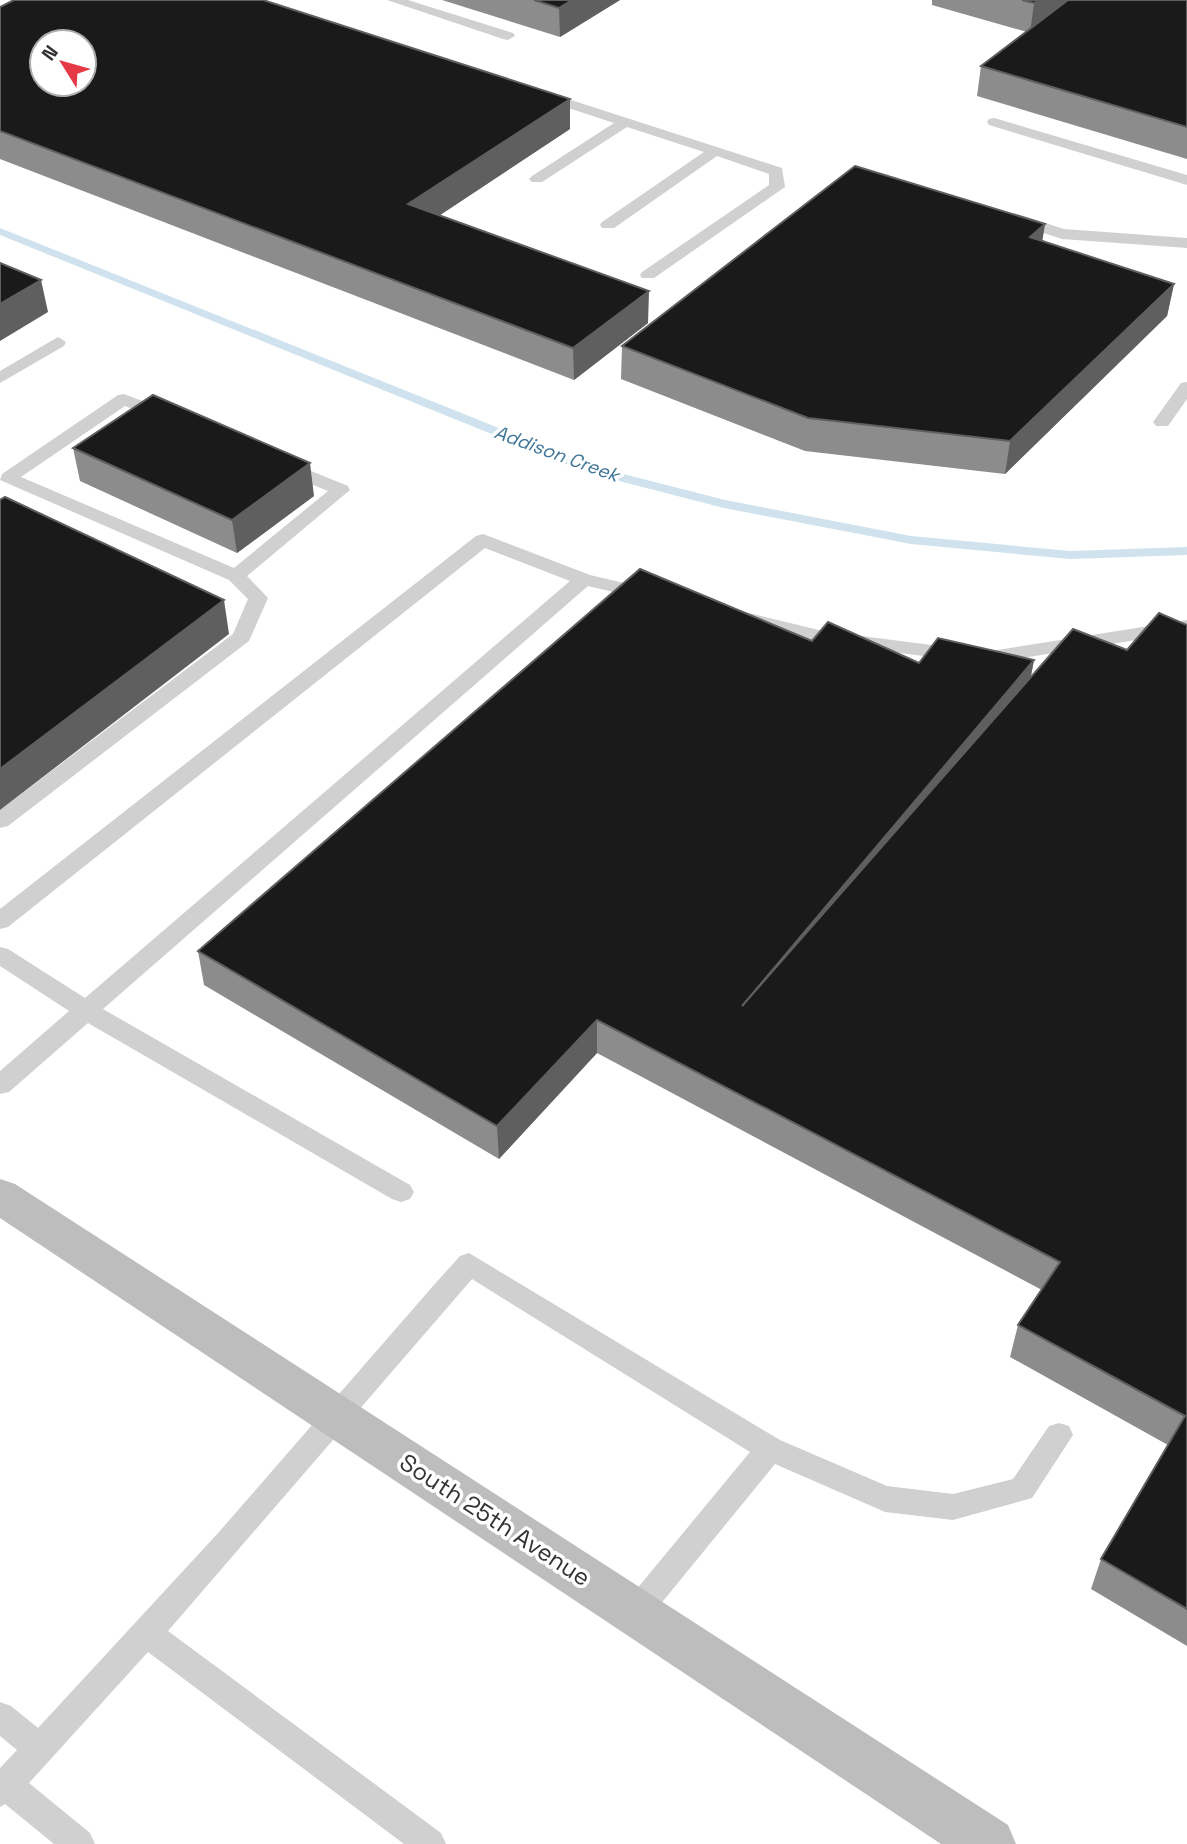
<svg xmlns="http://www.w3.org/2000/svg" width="1187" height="1844" viewBox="0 0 1187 1844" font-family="'Space Grotesk',sans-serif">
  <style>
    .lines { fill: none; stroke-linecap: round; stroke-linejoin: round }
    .stream { fill: #cfe2ee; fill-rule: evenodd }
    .lane { fill: #d0d0d0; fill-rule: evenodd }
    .secondary { fill: #bdbdbd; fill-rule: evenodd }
    .wall { fill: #8c8c8c }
    .shaded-wall { fill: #5f5f5f }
    .building { fill: #1a1a1a; stroke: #5f5f5f; stroke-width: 2; fill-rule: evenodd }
    .labels { text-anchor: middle; stroke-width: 7; stroke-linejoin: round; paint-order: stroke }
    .far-water-label { font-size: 19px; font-style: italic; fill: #3f7597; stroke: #fff }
    .near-street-label { font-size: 24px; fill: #333; stroke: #fff }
  </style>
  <rect width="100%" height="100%" fill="#fff"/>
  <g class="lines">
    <!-- stream -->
    <path class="stream" d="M0,228L596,467L725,500L911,536L1070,551L1187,547V555L1070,559L911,544L724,508L588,473L0,235Z"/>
    <!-- lane -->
    <g class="lane">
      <path d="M387,0H408L513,33L515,36L508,40L503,39Z"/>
      <path d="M540,90L782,168L785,187L654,278H642L640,275L642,272L769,185V174L717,156L614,228H602L600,225L602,222L704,152L627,127L542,182H532L529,179L532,176L614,123L535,97L533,94Z"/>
      <path d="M994,118L1187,175V185L989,125L987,122L989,119Z"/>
      <path d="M1014,213L1064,229L1187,238V248L1062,239L1008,221L1006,218Z"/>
      <path d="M58,337L66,342L64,346L0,383V371Z"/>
      <path d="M1187,382V399L1168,426H1156L1153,422L1156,418L1181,383Z"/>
      <path d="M124,394L173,413L176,417L167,422L125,406L21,477L234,568L328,491L277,470L274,466L277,462H289L348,486L350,490L247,576L268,598L249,641L8,826L0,828V810L233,634L248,599L229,580L0,480L2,474L118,395Z"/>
      <path d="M483,534L590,575L654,590L657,594L654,598L647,600L588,586L103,1009L410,1185L414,1192L410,1199L401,1202L392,1199L88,1023L9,1092L0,1094V1071L69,1011L0,966V947L8,949L85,998L570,581L485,548L8,927L0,929V909L476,536Z"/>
      <path d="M745,612L823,631L985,652L1187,620V632L985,664L823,643L738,622L735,618L738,614Z"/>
      <path d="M469,1253L780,1440L887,1486L953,1494L1013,1479L1049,1426L1059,1423L1069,1426L1073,1435L1032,1498L953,1520L885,1512L775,1464L646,1622L636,1626L626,1622L621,1612L626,1602L750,1452L472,1279L168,1631L441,1833L446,1844H404L148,1652L29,1783L90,1833L95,1844H54L5,1804L0,1807V1768L17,1750L0,1736V1702L11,1706L38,1728L219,1532L433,1286L460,1256Z"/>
    </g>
    <!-- secondary -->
    <path class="secondary" d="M0,1179L15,1184L1008,1825L1016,1844H941L0,1218Z"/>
  </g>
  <!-- wall -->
  <g class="wall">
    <path d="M442,0H620L560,37Z"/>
    <path d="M932,0H1187V159L977,96L981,66L1027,32L932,5Z"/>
    <path d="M0,7L570,99V129L440,215L648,323L574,380L0,159Z"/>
    <path d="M1045,224L1042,241L1174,284L1167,316L1005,474L805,451L621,379L622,346Z"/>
    <path d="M73,448L314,496L237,553L80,481Z"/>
    <path d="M1187,625V1646L1091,1589L1101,1559L1168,1445L1010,1357L1018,1325L1042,1290L597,1053L499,1159L204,985L198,951L812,641L919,663L1034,660L1031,677L1127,650Z"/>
  </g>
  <!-- shaded-wall -->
  <g class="shaded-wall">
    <path d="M572,0H620L560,37L559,8Z"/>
    <path d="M1039,0H1072L1030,33L1034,3Z"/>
    <path d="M570,99V129L410,235L408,204Z"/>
    <path d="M1045,224L1040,255L1030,237Z"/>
    <path d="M41,280L48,312L0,341V304Z"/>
    <path d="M1174,284L1167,316L1005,474L1010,441Z"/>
    <path d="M649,291L648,323L574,380L573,348Z"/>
    <path d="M310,463L314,496L237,553L232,520Z"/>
    <path d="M224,600L229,634L0,810V769Z"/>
    <path d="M1034,660L1027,694L742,1006Z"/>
    <path d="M597,1020V1053L499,1159L497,1126Z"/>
  </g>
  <!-- building -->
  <g class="building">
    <path d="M14,0H263L570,99L408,204L649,291L573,348L0,131V7ZM42,42H84V84H42Z"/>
    <path d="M534,0H572L559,8Z"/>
    <path d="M1022,0H1039L1034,3Z"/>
    <path d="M1068,0H1187V127L981,66Z"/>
    <path d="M855,166L1045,224L1030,237L1174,284L1010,441L808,418L622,346Z"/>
    <path d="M0,263L41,280L0,304Z"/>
    <path d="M153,395L310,463L232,520L73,448Z"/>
    <path d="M5,497L224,600L0,769V500Z"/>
    <path d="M640,569L812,641L828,622L919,663L938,638L1034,660L742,1006L1073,629L1127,650L1159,613L1187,625V1609L1101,1559L1185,1416L1018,1325L1060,1262L597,1020L497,1126L198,951Z"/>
  </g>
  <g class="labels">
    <!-- far-water labels -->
    <g class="far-water-label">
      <text transform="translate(557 453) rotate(20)" y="7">Addison Creek</text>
    </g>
    <!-- near-street labels -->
    <g class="near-street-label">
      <text transform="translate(495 1520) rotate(33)" y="8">South 25th Avenue</text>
    </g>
  </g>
  <!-- north arrow -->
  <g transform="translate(63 63) rotate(307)"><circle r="33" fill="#ffffff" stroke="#adadad" stroke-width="2"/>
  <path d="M0-5L12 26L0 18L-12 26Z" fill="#e63946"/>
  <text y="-10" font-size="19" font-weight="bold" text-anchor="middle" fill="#333333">N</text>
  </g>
</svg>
